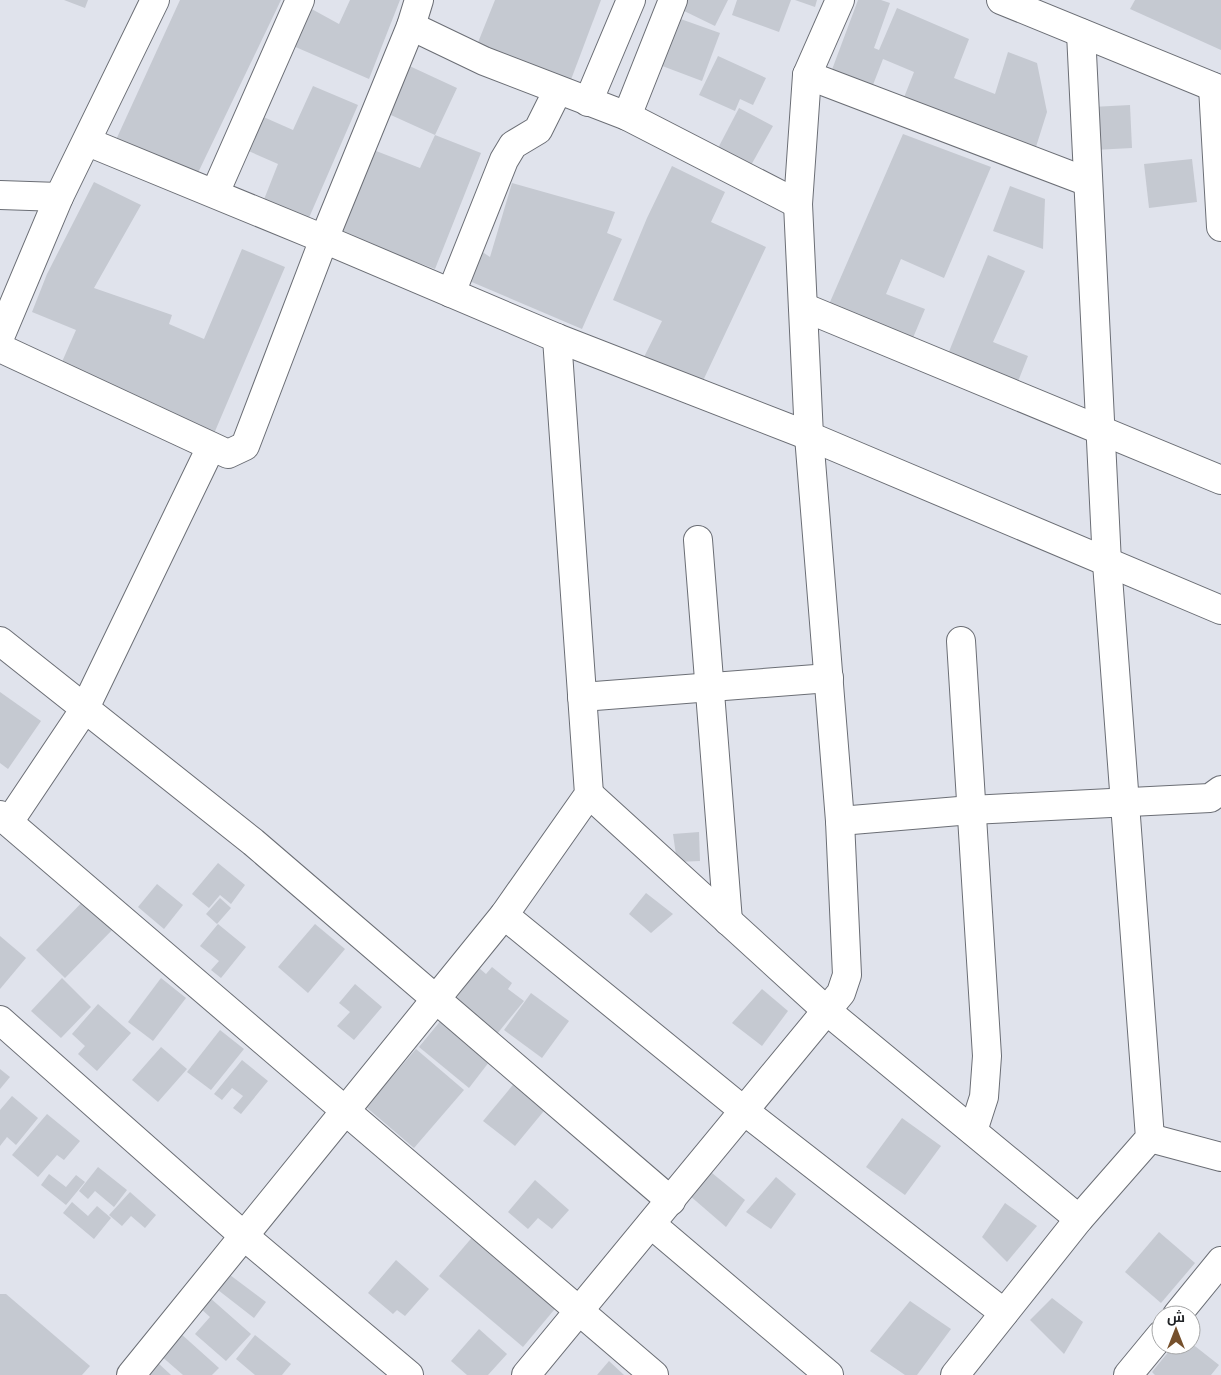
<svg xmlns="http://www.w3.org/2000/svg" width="1221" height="1375" viewBox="0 0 1221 1375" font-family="'Source Sans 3',Cairo,sans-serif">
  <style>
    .building { fill: #c5c9d1 }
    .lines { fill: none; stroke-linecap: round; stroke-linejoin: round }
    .minor-casing { stroke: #6b6e75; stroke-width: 30 }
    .minor { stroke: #fff; stroke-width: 28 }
  </style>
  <rect width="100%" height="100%" fill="#e0e3ec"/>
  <!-- building -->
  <g class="building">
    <path d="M64,0H88L85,8Z"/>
    <path d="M180,0H281L195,179L115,142Z"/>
    <path d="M350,0H400L369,79L291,45L308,7L339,24Z"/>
    <path d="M495,0H601L569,85L475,50Z"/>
    <path d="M685,0H728L715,26L680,9Z"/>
    <path d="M737,0H791L779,32L732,15Z"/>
    <path d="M795,0H817L815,7Z"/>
    <path d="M858,0H881L890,3L874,48L879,50L897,8L969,39L954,78L995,94L1008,52L1037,63L1047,112L1035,150L903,100L914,72L883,59L871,90L830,75Z"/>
    <path d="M1135,0H1221V50L1130,9Z"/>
    <path d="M675,17L720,33L702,81L657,64Z"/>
    <path d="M718,56L766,78L753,105L740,99L735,111L699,95Z"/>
    <path d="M403,63L457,88L435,135L481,153L435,269L337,232L371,149L420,168L435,135L382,111Z"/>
    <path d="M313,86L358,105L308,220L263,202L278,164L244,149L259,115L293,130Z"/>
    <path d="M1130,105L1132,148L1094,150L1092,107Z"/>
    <path d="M739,108L773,126L750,167L717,150Z"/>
    <path d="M903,134L991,167L944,278L901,259L886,294L925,309L910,345L827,309Z"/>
    <path d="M1192,159L1197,202L1149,208L1144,164Z"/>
    <path d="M672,166L725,192L711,222L766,247L701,385L643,359L662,321L613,300L647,218Z"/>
    <path d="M94,182L141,205L94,288L172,315L169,324L204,339L242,249L285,267L213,436L58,371L76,330L32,312L47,274Z"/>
    <path d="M512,183L615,212L607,233L622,239L582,329L467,280L481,251L490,257Z"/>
    <path d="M1010,186L1045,199L1043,249L993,231Z"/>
    <path d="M988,255L1025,271L993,342L1028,356L1015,389L946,359Z"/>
    <path d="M0,692L41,721L8,769L0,763Z"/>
    <path d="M699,832L700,861L677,862L673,834Z"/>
    <path d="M218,863L245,885L231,904L220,895L209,908L192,894Z"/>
    <path d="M157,884L183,905L164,929L138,907Z"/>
    <path d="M646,893L673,914L651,933L629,914Z"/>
    <path d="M90,894L119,923L65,978L36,950Z"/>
    <path d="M220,898L231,908L217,924L206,914Z"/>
    <path d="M218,924L246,947L221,978L211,970L219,961L200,946Z"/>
    <path d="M315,924L345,949L308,993L278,967Z"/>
    <path d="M0,936L26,958L0,989Z"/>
    <path d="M492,967L512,983L508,989L524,1001L497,1034L454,1001L479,968L486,974Z"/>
    <path d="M62,978L91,1007L61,1038L31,1011Z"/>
    <path d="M161,978L186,998L153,1041L128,1022Z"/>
    <path d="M355,984L382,1007L354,1040L337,1026L350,1012L339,1003Z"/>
    <path d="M762,989L788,1011L762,1046L732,1023Z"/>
    <path d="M531,993L569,1021L542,1058L504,1030Z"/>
    <path d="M98,1004L131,1033L97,1071L78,1054L85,1046L72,1034Z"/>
    <path d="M447,1013L496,1053L469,1088L419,1047Z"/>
    <path d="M220,1030L244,1049L211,1090L187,1072Z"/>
    <path d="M161,1047L187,1069L158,1102L132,1080Z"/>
    <path d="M416,1049L464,1090L414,1148L366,1107Z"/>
    <path d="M242,1060L268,1081L241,1114L233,1108L243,1096L232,1088L222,1100L214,1094Z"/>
    <path d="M0,1069L10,1077L0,1089Z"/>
    <path d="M517,1080L548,1106L515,1146L483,1121Z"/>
    <path d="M12,1096L38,1118L16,1145L7,1137L0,1146V1110Z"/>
    <path d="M47,1114L80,1141L64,1160L57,1155L38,1177L12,1155Z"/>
    <path d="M902,1118L941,1146L905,1195L866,1167Z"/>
    <path d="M98,1167L127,1190L114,1207L95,1191L88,1199L79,1191Z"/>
    <path d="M712,1173L745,1200L726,1227L689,1195Z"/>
    <path d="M49,1174L66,1187L76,1175L85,1182L66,1205L41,1185Z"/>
    <path d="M776,1177L796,1194L771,1229L746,1212Z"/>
    <path d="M535,1180L569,1210L552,1229L538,1218L528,1229L508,1212Z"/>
    <path d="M130,1192L156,1215L145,1228L131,1216L122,1226L109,1215Z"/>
    <path d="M72,1202L88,1216L97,1206L111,1218L94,1239L63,1213Z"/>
    <path d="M1005,1203L1037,1226L1007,1262L982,1237Z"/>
    <path d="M1159,1232L1195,1263L1161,1303L1125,1272Z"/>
    <path d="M475,1234L559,1304L523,1347L439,1276Z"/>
    <path d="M396,1260L429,1289L405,1316L397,1310L393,1314L368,1293Z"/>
    <path d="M230,1275L266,1302L254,1318L218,1290Z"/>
    <path d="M0,1294H6L90,1366L82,1375H0Z"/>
    <path d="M209,1297L251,1334L226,1361L195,1334L210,1317L200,1308Z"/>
    <path d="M1052,1298L1083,1322L1064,1354L1030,1320Z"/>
    <path d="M910,1301L951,1329L917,1375H905L870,1351Z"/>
    <path d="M479,1329L507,1354L488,1375H467L451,1361Z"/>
    <path d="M180,1333L219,1368L212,1375H183L160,1355Z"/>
    <path d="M255,1335L291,1364L282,1375H255L236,1359Z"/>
    <path d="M1191,1343L1219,1365L1211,1375H1155L1152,1372L1174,1345H1191Z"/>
    <path d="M609,1361L624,1375H597Z"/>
    <path d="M157,1362L171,1375H145Z"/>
  </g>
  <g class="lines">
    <defs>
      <g id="minor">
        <path d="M1001,0L1221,90"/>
        <path d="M411,26L484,61L627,116L798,204"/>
        <path d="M807,75L1088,182"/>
        <path d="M1213,87L1221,227"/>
        <path d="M588,102L631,0"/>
        <path d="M627,116L673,0"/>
        <path d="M88,142L324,239L557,338L809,436L1221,610"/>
        <path d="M215,193L300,0"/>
        <path d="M0,195L59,197"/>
        <path d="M451,293L504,160L513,145L538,130L558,90"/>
        <path d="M803,307L1221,480"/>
        <path d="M0,337L59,197L155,0"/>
        <path d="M0,348L228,454L245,446L324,239L411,26L419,0"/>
        <path d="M698,540L728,921"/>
        <path d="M0,641L253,842L671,1201"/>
        <path d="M961,641L987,1056L984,1097L973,1131"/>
        <path d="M582,697L829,678"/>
        <path d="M589,794L827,1011L1079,1219"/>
        <path d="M0,815L654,1375"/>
        <path d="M840,821L971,810L1210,798L1221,790"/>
        <path d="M9,822L84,710L211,447"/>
        <path d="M504,915L743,1110L1004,1313"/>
        <path d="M0,1020L244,1236L409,1375"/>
        <path d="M1150,1138L1221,1157"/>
        <path d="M651,1224L829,1375"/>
        <path d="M1177,1315L1221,1261"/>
        <path d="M131,1375L504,915L589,794L557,338"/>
        <path d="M526,1375L841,993L847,975L840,821L809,436L798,204L807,75L840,0"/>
        <path d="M955,1375L1079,1219L1150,1138L1107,563L1081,33"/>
        <path d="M1128,1375L1161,1335"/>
      </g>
    </defs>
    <!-- minor casing -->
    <use href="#minor" class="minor-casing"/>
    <!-- minor -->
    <use href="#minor" class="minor"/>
  </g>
  <!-- north arrow -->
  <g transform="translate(1176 1330)"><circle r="24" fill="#ffffff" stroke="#a6a7a8"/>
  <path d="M0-4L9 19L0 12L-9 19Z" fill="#76502c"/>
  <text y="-8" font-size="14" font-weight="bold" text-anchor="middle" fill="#212326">ش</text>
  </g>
</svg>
